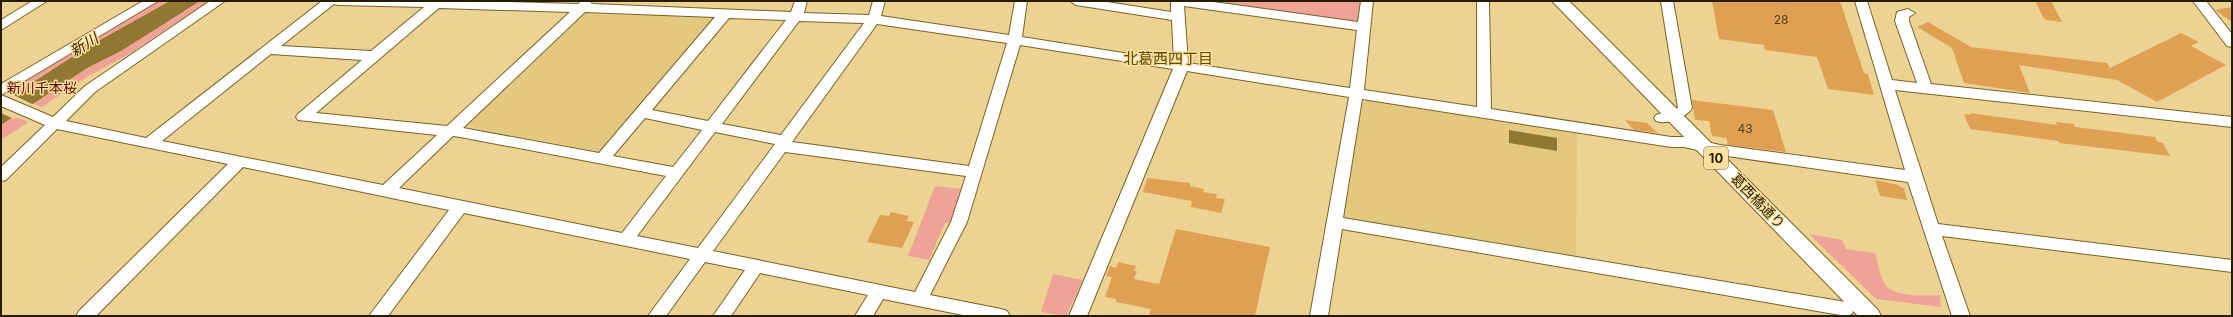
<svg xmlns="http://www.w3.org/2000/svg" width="2233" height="317" viewBox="0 0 2233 317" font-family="Inter,'Noto Sans JP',sans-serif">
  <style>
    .built { fill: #e5c880 }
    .green { fill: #efa296 }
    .water { fill: #91772f }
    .pier { fill: #ecd393 }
    .building { fill: #e0a054 }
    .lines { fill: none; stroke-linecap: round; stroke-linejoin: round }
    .minor-casing { stroke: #796222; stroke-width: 2 }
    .major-casing { stroke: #796222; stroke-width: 2 }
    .minor { fill: #fff; fill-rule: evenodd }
    .major { fill: #fff; fill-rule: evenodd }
    .labels { text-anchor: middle; stroke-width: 3; stroke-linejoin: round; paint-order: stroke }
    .number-label { font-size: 12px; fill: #543d17 }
    .shield { fill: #fae09f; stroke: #665732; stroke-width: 1 }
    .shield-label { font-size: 13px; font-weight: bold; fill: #261c03 }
    .park-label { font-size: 14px; fill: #610906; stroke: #fae09f }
    .street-label { font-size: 14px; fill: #261c03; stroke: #fae09f }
    .water-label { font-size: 15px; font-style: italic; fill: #392b01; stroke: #fae09f }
    .neighbourhood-label { font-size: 15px; fill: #604900; stroke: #fae09f }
  </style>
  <rect width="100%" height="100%" fill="#ecd393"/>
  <!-- built -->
  <g class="built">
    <path d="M585,14L714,17L716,21L610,142L600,152L464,126Z"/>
    <path d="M1370,99L1577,133L1576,259L1344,218L1362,104Z"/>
  </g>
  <!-- green -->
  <g class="green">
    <path d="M157,1H209L129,54L87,77L42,107L5,91Z"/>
    <path d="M1199,1H1363L1360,24Z"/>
    <path d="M1,112L29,122L1,140Z"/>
    <path d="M935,186L962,189L951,223H945L929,260L908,256Z"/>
    <path d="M1809,234L1842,240L1846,249L1875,253C1878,262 1880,279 1886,286C1896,297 1926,296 1940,295L1941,307L1876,299Z"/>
    <path d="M1053,274L1083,280L1066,316L1041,312Z"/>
  </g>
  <!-- water -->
  <g class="water">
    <path d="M170,1H200L121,51L87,68L1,125V103L86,48Z"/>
    <path d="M1509,130L1557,138V151L1509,143Z"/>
  </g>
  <!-- pier -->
  <path class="pier" d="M12,94L34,105L14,119L1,113V101Z"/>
  <!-- building -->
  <g class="building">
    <path d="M1712,1H1840L1864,73L1868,74L1874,95L1828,89L1817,57L1765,50L1764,45L1719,39Z"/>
    <path d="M2035,1H2051L2062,22L2046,20L2043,17Z"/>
    <path d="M2232,7V22L2215,10Z"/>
    <path d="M1928,22L1971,47L2107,63L2110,68L2181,33L2199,42L2191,46L2226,65L2157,102L2117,80L2019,65L2030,93L1964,83L1952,48L1917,27Z"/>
    <path d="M1692,100L1773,110L1786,152L1728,145L1726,138L1712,136L1709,121L1695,120Z"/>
    <path d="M1970,113L2057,125L2056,122L2074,124L2075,127L2155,137L2158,142L2163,143L2170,156L2059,143L2058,141L1970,129L1964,114L1971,115Z"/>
    <path d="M1625,120L1647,123L1658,133L1634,130Z"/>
    <path d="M1147,178L1190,183V186L1204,189L1203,192L1217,194L1216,198L1225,199L1221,213L1191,207L1192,201L1143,192Z"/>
    <path d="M1875,180L1898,185L1904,189L1907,200L1880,196Z"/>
    <path d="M891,212L909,216L906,221L914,222L902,248L867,242L880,215L889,216Z"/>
    <path d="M1176,229L1270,247L1255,316H1149L1151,309L1116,302V299L1105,297L1112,277L1106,276L1110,266L1116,268L1118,262L1136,266L1134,271H1137L1134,279L1159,284Z"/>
  </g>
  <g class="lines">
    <defs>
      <g id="minor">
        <path d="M32,1H47L1,30V20Z"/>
        <path d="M143,1H158L1,95V84Z"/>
        <path d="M210,1H225L95,92L66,121L146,138L322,1H475L578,4L581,1H590L592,4L791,12L795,1H807L804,13L869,15L873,1H885L881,16L1009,35L1015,1H1027L1022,37L1174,61L1172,20L1076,5L1070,1H1101L1171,12V1H1206L1358,22L1361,1H1373L1364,90L1477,107V1H1489L1491,109L1671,137H1684L1720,145L1905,170L1855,1H1867L1892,80L1917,83L1895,21L1897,12L1908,9L1915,13L1909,17V21L1931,84L2232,117V127L1895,90L1938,224L2232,260V272L1942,236L1970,316H1952L1908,182L1720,155L1684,147H1671L1362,99L1343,218L1846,302L1852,304L1854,309L1852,314L1846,316L1342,229L1328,316H1310L1349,97L1187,71L1087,316H1069L1173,69L1020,45L967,222L930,295L1001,309L1007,311L1010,316H968L883,299L873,316H855L868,295L760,273L731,316H713L745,270L705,262L666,316H648L690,259L464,213L388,316H369L449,210L243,167L96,316H76L79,311L228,164L57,129L6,180L1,181V167L45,125L1,106V95L53,117L85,86ZM334,4L338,5L424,7L371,51L281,46ZM1184,6L1357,30L1350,88L1188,63ZM439,8L570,12L447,126L316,113ZM585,12L715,17L599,153L463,128ZM729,18L786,20L708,121L652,110ZM799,21L864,23L781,135L722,124ZM877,24L1007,43L969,166L792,142ZM271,54L362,60L298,114L296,117L298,120L437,135L383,185L162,141ZM645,118L702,130L673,167L613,156ZM715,132L775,144L698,248L637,236ZM453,136L460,137L666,176L622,233L399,188ZM785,152L966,176L951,222L915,292L713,251Z"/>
        <path d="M1661,1H1673L1692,108C1686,118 1667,125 1656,121L1654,118L1656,115L1678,108Z"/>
        <path d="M2193,1H2206L2232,34V47L2227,46Z"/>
      </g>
      <path id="major" d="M1552,1H1569L1878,310L1881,316H1858Z"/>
    </defs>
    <!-- minor casing -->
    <use href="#minor" class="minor-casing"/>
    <!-- major casing -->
    <use href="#major" class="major-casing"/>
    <!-- minor -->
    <use href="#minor" class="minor"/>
    <!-- major -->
    <use href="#major" class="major"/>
  </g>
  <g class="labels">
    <!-- number labels -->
    <g class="number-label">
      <text x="1781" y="24">28</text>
      <text x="1745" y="133">43</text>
    </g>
    <!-- shield labels -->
    <rect class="shield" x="1704" y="147" width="24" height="22" rx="3"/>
    <g class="shield-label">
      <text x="1716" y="163">10</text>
    </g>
    <!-- park labels -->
    <g class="park-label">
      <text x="42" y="93">新川千本桜</text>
    </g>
    <!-- street labels -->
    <g class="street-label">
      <text transform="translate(1758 201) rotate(46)" y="5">葛西橋通り</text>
    </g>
    <!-- water labels -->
    <g class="water-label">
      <text transform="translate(84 45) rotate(-32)" y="5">新川</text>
    </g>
    <!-- neighbourhood labels -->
    <g class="neighbourhood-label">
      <text x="1168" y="64">北葛西四丁目</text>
    </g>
  </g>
  <!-- border -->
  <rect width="2233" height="317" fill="none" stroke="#261c03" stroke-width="4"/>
</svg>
